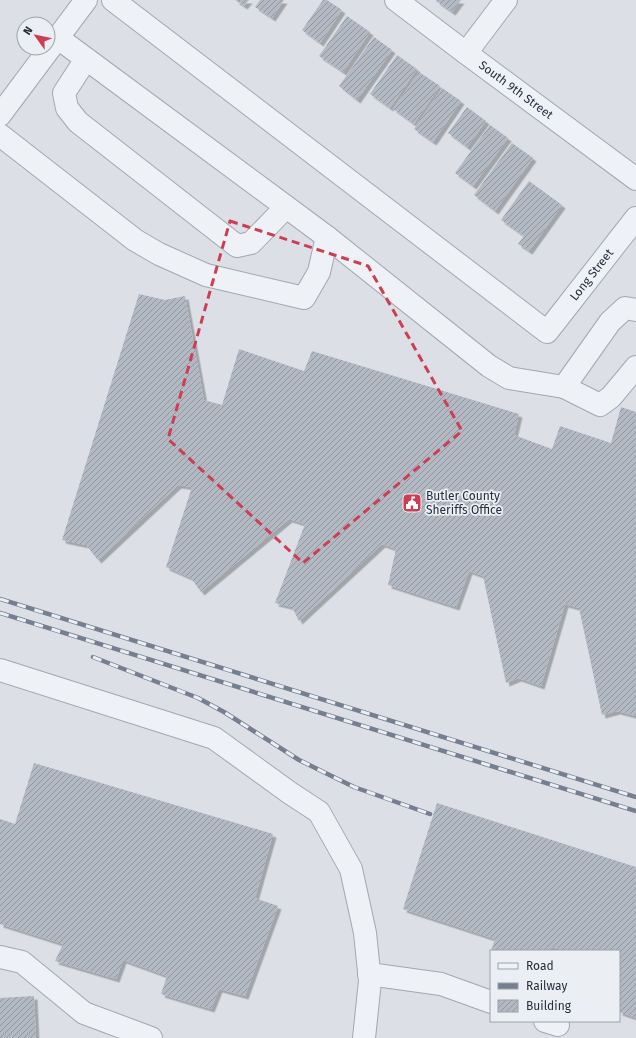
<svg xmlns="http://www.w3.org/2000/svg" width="636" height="1038" viewBox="0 0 636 1038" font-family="'Fira Sans',sans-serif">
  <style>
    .building { fill: url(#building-hatch); filter: url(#shadow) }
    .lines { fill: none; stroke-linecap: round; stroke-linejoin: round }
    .minor-casing { stroke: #a2a7b0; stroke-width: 24 }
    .minor { stroke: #eef1f5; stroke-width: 22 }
    .rail-casing { stroke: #757f90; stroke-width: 4.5 }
    .rail { stroke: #ebeff4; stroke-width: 3; stroke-dasharray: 9; stroke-linecap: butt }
    .marked { fill: none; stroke: #ce3e52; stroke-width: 3; stroke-dasharray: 8 5; stroke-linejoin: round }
    .labels { text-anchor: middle; stroke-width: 3.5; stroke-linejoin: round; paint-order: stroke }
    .street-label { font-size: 12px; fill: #262e3c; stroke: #ebeff4 }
    .poi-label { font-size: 12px; fill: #262e3c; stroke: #ebeff4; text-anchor: start }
  </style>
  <defs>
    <pattern id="building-hatch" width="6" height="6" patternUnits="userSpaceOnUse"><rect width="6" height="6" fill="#b3b9c3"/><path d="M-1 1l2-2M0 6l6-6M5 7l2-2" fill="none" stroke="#9197a0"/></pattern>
    <filter id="shadow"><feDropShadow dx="3.5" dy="3.5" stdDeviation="0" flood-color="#0004"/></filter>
  </defs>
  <rect width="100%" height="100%" fill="#dce0e6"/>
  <!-- building -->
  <g class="building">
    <path d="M235,0H249L244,6Z"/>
    <path d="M260,0H284L272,18L255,7Z"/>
    <path d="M323,0H327L342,10L320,43L302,30Z"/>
    <path d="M437,0H461L452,12L436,1Z"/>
    <path d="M347,16L370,32L343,72L319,56Z"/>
    <path d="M374,37L392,50L357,100L339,86Z"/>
    <path d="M397,55L417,69L390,108L370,94Z"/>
    <path d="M419,72L440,86L414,124L393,109Z"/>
    <path d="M442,88L461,101L433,142L414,129Z"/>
    <path d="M467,107L486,121L467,147L448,133Z"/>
    <path d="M490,125L508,138L473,186L455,173Z"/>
    <path d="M512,143L533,158L495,211L474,195Z"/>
    <path d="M529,181L562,205L529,251L518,244L524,236L501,220Z"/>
    <path d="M139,294L165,300L185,296L204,400L222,405L239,349L304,371L312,351L519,414L514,435L552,449L560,426L611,443L621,407L636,412V716L617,711L602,715L579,608L565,604L541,686L518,678L506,683L483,576L469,571L456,607L388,585L396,549L382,544L299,621L292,607L275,603L305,524L289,519L201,592L191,578L166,567L192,487L178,485L98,560L86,545L62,540Z"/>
    <path d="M34,763L273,834L255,898L278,906L245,996L219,989L211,1009L161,994L167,976L123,960L116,979L55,961L63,944L0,924V819L15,824Z"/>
    <path d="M437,803L636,867V1018L619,1012V951H565L552,947L551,951H491L495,939L403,909Z"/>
    <path d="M34,996L36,1038H0V998Z"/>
  </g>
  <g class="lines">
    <defs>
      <g id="minor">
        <path id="s1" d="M113,0L547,332L636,218"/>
        <path id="s2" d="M396,0L466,53L636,179"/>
        <path d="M58,38L327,237L489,366L509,378L564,387L600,405L611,397L636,367"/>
        <path d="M466,53L506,0"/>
        <path d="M86,59L64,93L67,108L78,122L237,246L251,243L286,207"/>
        <path d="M0,115L86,0"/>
        <path d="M0,135L135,240L159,254L206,275L304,298L319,272L327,237"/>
        <path d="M564,387L610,322L625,308L636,310"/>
        <path d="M0,670L214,738L290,793L319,812L351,869L365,933L370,981L364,1038"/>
        <path d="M0,957L22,962L84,1013L151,1038"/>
        <path d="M369,974L441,984L491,1002"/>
        <path d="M545,1021L558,1025"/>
      </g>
    </defs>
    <!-- minor casing -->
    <use href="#minor" class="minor-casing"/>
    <!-- minor -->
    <use href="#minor" class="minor"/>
    <defs>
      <g id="rail">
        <path d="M0,599L636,797"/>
        <path d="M0,613L636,811"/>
        <path d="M93,657L198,698L224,712L299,760L354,787L430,814"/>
      </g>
    </defs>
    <!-- rail casing -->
    <use href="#rail" class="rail-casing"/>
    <!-- rail -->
    <use href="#rail" class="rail"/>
  </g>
  <!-- marked area -->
  <path class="marked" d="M230,221L368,266L462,431L303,563L168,439Z"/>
  <!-- icons -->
  <defs>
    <symbol id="civic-square" viewBox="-11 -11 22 22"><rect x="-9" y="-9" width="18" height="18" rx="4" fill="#ce3e52" stroke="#ebeff4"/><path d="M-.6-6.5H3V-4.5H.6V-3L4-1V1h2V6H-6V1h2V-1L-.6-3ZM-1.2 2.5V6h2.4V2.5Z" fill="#fff"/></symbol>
  </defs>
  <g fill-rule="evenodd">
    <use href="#civic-square" x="401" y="492" width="22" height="22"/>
  </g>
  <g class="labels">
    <!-- street labels -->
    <g class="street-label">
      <text dy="4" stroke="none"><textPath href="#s2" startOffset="150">South 9th Street</textPath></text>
      <text dy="4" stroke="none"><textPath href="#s1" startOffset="619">Long Street</textPath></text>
    </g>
    <!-- poi labels -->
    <g class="poi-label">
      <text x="426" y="500">Butler County<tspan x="426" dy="14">Sheriffs Office</tspan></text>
    </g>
  </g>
  <!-- legend -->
  <rect x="490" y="950" width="130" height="72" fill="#ebeff4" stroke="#9ca2aa"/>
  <rect x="498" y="963" width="20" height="6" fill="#eef1f5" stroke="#9ca2aa"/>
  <text x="526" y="970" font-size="12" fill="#262e3c">Road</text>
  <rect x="498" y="983" width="20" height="6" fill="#757f90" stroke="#9ca2aa"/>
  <text x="526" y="990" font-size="12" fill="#262e3c">Railway</text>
  <rect x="498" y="1000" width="20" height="12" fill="url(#building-hatch)" stroke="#9ca2aa"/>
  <text x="526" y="1010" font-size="12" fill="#262e3c">Building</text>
  <!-- north arrow -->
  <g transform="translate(36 36) rotate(303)"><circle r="19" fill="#ebeff4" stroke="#9ca2aa"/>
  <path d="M0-3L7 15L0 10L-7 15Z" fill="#ce3e52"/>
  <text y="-6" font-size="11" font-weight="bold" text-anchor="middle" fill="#262e3c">N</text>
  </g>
</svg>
